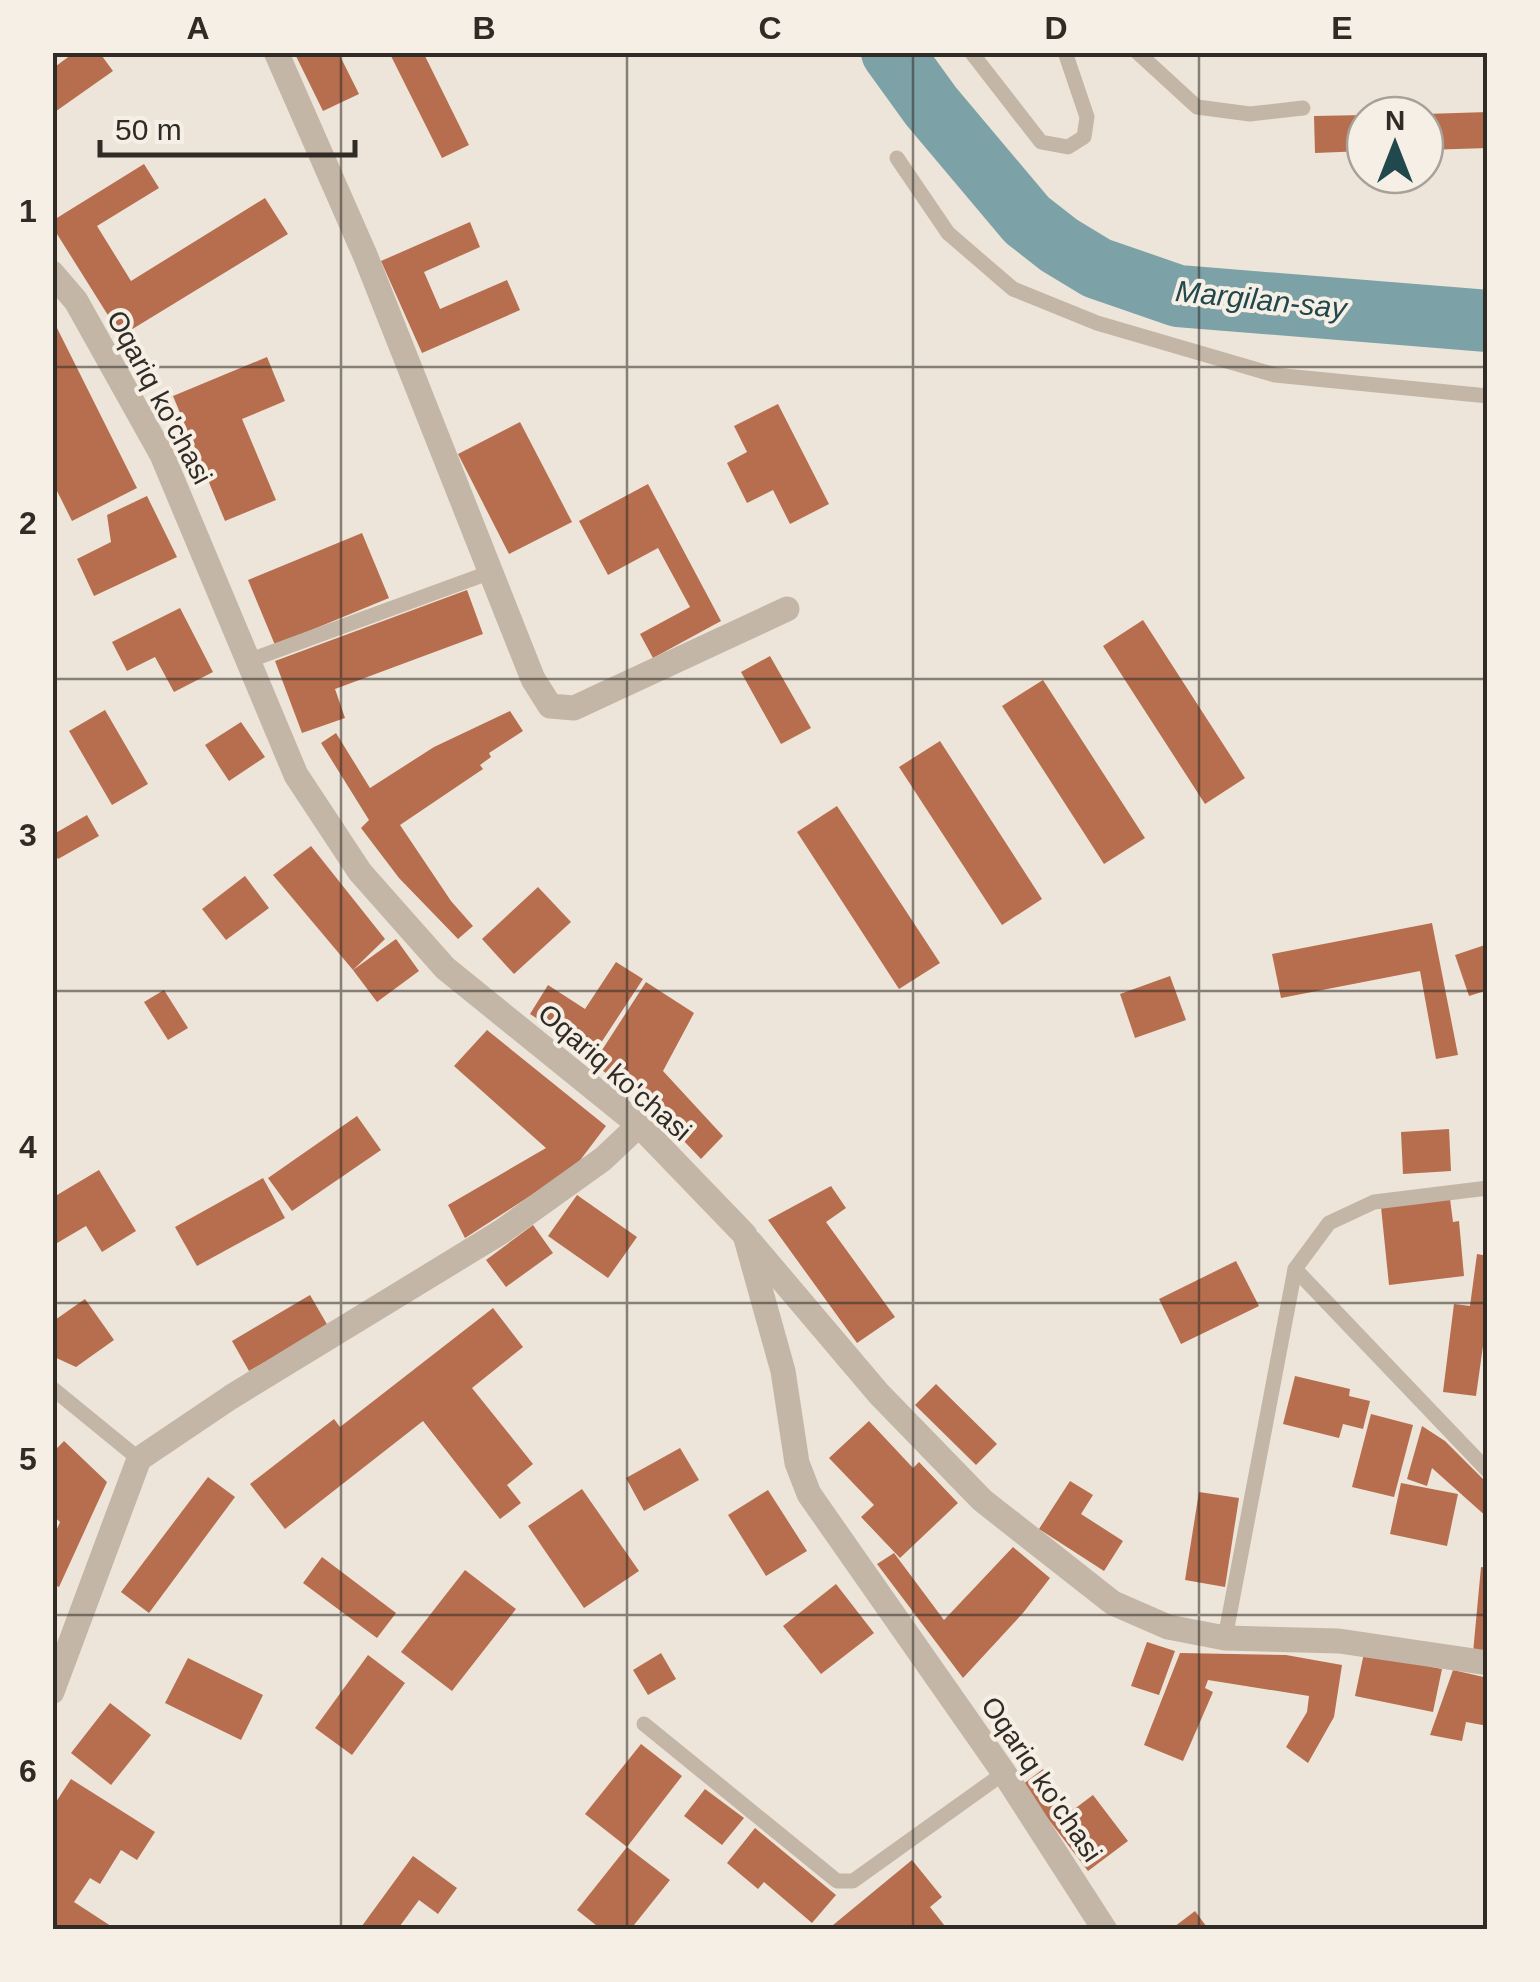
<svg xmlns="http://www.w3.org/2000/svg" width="1540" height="1982" viewBox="0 0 1540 1982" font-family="Helvetica,sans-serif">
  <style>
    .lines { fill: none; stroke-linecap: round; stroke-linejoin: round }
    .river { stroke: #7ca2a7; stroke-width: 62 }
    .building { fill: #b76e4e }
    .lane { stroke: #c4b6a7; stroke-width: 15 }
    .street { stroke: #c4b6a7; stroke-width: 25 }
    .grid { fill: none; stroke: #312b26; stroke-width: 2.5; stroke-opacity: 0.55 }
    .labels { text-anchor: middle; stroke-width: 8; stroke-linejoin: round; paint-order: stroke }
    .street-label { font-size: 28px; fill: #312b26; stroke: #f6efe5 }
    .water-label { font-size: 30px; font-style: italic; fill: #21484d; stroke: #f6efe5 }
    .neatline { fill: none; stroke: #312b26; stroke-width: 4 }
    .grid-label { font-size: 32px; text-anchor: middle; font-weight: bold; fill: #312b26 }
  </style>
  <rect width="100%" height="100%" fill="#ede5d9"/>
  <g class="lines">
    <!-- river -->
    <path class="river" d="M892,52L931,106L1027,220L1059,245L1097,268L1178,296L1488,321"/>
  </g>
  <!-- building -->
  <g class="building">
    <path d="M75,52H99L113,71L52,114V69Z"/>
    <path d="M294,52H338L359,94L323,111Z"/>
    <path d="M389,52H423L469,145L442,158Z"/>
    <path d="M1488,112V148L1425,150V114Z"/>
    <path d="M1365,115V151L1315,153L1314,116Z"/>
    <path d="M144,164L159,188L97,226L131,281L265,198L288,234L121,336L52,226V221Z"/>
    <path d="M470,222L480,247L424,272L440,309L507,280L520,310L422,353L381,261Z"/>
    <path d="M52,318L137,488L72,521L52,481Z"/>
    <path d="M267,357L285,401L242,419L276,500L225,521L173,396Z"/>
    <path d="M778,404L829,504L790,524L773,490L747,503L727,463L747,452L734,426Z"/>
    <path d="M520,422L572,522L509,554L458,454Z"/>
    <path d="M648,484L721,621L653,658L640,634L690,607L658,548L608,575L579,521Z"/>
    <path d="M147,496L177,557L94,596L77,559L111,542L107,515Z"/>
    <path d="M362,533L389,598L275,645L248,580Z"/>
    <path d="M467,590L483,634L335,689L345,718L302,733L275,661Z"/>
    <path d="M180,608L213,672L174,692L155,657L127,671L112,642Z"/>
    <path d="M1143,620L1245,778L1205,804L1103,646Z"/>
    <path d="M770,656L811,728L781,744L741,672Z"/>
    <path d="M1043,680L1145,838L1104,864L1002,706Z"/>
    <path d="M105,710L148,784L112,805L69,731Z"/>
    <path d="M510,711L523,731L489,753L491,757L480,765L483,769L400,825L451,901L473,926L458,939L399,878L361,828L369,820L321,743L336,733L370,788L434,747Z"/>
    <path d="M241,722L265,757L229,781L205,745Z"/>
    <path d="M940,741L1042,899L1002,925L899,767Z"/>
    <path d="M837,806L940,963L899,989L797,832Z"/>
    <path d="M87,815L99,836L58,859L52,849V835Z"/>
    <path d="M311,846L385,939L353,970L273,875Z"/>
    <path d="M245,876L269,908L226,940L202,909Z"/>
    <path d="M538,887L571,922L514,974L482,939Z"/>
    <path d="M1432,923L1458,1055L1436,1059L1420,971L1281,998L1272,954Z"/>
    <path d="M396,939L419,971L377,1002L353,970Z"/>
    <path d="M1488,944V990L1469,996L1455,955Z"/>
    <path d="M616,962L643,979L593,1055L530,1014L548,985L585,1009Z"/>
    <path d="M1170,976L1186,1020L1135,1038L1120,994Z"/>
    <path d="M646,982L694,1013L663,1071L723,1136L701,1159L645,1100L593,1064Z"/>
    <path d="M164,990L188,1028L168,1040L144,1002Z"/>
    <path d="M487,1030L606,1126L575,1167L465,1238L448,1205L546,1148L454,1066Z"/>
    <path d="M357,1116L381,1150L292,1211L268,1178Z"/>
    <path d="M1449,1129L1451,1171L1403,1174L1401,1132Z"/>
    <path d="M99,1170L136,1231L102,1252L86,1226L52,1246V1198Z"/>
    <path d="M263,1178L285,1218L197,1266L175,1227Z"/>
    <path d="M831,1186L846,1208L826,1222L895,1317L857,1343L768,1220Z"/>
    <path d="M577,1195L637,1237L608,1278L548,1236Z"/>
    <path d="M1450,1199L1453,1222L1459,1221L1464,1276L1389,1285L1381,1207Z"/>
    <path d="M533,1225L553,1253L506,1287L486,1260Z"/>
    <path d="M1477,1254L1488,1256V1310L1476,1396L1443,1392L1454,1304L1470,1306Z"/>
    <path d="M1236,1261L1259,1306L1181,1344L1159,1299Z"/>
    <path d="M310,1295L328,1326L249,1371L232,1341Z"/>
    <path d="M85,1299L114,1340L76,1367L52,1356V1322Z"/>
    <path d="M493,1308L523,1347L472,1388L533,1464L507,1485L521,1503L500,1519L423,1421L285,1529L250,1484L334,1419L340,1427Z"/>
    <path d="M1295,1376L1350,1389L1349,1396L1370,1401L1363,1429L1343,1424L1339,1438L1283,1424Z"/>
    <path d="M936,1384L997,1444L976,1465L915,1405Z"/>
    <path d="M1371,1414L1413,1425L1394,1497L1352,1487Z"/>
    <path d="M869,1421L913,1468L919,1462L958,1503L900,1558L861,1517L874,1505L829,1458Z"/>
    <path d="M1422,1426L1445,1441L1484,1480L1488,1487V1518L1432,1468L1427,1486L1407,1479Z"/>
    <path d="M64,1441L107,1482L59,1587L52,1584V1540L60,1522L52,1515V1453Z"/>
    <path d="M680,1448L699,1480L644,1511L626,1478Z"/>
    <path d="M208,1477L235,1497L149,1613L121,1592Z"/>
    <path d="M1070,1481L1093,1495L1081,1514L1123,1541L1104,1571L1039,1529Z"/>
    <path d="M1401,1483L1458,1494L1447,1546L1390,1534Z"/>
    <path d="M582,1489L639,1571L584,1608L528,1526Z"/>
    <path d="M768,1490L807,1551L766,1576L728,1515Z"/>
    <path d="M1199,1492L1239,1498L1225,1587L1185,1580Z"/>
    <path d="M1013,1547L1050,1578L1023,1613L963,1678L877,1564L894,1553L944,1620Z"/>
    <path d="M322,1557L396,1613L377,1638L303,1583Z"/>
    <path d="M1481,1567L1488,1568V1654L1473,1653Z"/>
    <path d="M465,1570L516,1609L452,1691L401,1652Z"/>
    <path d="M836,1584L874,1633L821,1674L783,1626Z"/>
    <path d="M1147,1642L1175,1651L1159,1695L1131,1686Z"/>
    <path d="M661,1653L676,1679L648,1695L633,1670Z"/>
    <path d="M1180,1653L1286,1655L1342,1665L1334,1717L1308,1763L1286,1747L1307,1712L1309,1696L1208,1680L1205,1688L1213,1692L1183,1761L1144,1745Z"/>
    <path d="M1364,1653L1442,1669L1433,1712L1355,1696Z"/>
    <path d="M368,1655L405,1683L352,1755L315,1728Z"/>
    <path d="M188,1658L263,1695L241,1740L165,1703Z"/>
    <path d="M1453,1670L1488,1678V1726L1466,1722L1462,1741L1430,1735Z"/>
    <path d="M110,1703L151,1735L111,1785L71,1753Z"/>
    <path d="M641,1744L682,1776L627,1847L585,1814Z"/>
    <path d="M1043,1769L1073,1810L1093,1795L1128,1841L1088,1871L1022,1785Z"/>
    <path d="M71,1779L155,1832L137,1860L121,1850L100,1884L90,1878L74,1902L117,1930H52V1808Z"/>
    <path d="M705,1789L744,1818L722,1845L684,1816Z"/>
    <path d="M755,1828L836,1895L812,1923L764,1882L758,1889L727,1863Z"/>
    <path d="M627,1847L670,1880L630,1930H602L577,1910Z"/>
    <path d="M413,1856L457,1888L438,1914L419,1900L397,1930H359Z"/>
    <path d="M912,1860L942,1897L930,1907L948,1930H827Z"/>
    <path d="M1195,1911L1209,1930H1170Z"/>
  </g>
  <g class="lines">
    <!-- lane -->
    <g class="lane">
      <path d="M971,52L1041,142L1068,147L1084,137L1087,117L1065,52"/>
      <path d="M1137,52L1197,107L1250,114L1303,108"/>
      <path d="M897,158L948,233L1013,289L1097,323L1275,375L1488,396"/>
      <path d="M248,661L491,572"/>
      <path d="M1295,1269L1488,1471"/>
      <path d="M52,1388L139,1459"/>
      <path d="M1225,1638L1295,1269L1329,1223L1374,1202L1488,1188"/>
      <path d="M644,1724L837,1881H853L1004,1773"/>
    </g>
    <!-- street -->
    <g class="street">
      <path d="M276,52L365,255L533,679L550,706L574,708L787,609"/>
      <path d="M52,273L76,301L162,455L296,775L360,872L445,968L639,1125L745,1235L783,1371L797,1463L809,1494L1004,1773L1105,1930"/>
      <path d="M751,1243L879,1394L982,1500L1113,1603L1168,1627L1225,1638L1339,1641L1488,1663"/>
      <path d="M52,1692L139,1459L231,1397L501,1232L603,1159L639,1125"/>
    </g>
  </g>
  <!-- grid -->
  <path class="grid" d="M341,52V1930M627,52V1930M913,52V1930M1199,52V1930M52,367H1488M52,679H1488M52,991H1488M52,1303H1488M52,1615H1488"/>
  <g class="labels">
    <!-- street labels -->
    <g class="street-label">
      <text transform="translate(160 397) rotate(62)" y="10">Oqariq ko'chasi</text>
      <text transform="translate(615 1072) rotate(41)" y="10">Oqariq ko'chasi</text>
      <text transform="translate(1042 1779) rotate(56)" y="10">Oqariq ko'chasi</text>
    </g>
    <!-- water labels -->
    <g class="water-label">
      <text transform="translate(1261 300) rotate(6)" y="10">Margilan-say</text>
    </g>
  </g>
  <!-- border -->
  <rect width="1540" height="1982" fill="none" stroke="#f6efe5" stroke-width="110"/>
  <!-- north arrow -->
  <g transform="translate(1395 145)"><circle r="48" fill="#f6efe5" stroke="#a7a199" stroke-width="2.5"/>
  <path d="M0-8L18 38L0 25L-18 38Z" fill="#21484d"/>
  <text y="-15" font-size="28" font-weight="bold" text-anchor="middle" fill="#312b26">N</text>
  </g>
  <!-- scale -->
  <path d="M100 140v15h255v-15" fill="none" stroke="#312b26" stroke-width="5"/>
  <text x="115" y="140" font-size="30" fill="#312b26" stroke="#f6efe5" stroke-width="8" paint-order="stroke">50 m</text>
  <rect x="55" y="55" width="1430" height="1872" class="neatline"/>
  <g class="grid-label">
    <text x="198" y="39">A</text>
    <text x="484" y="39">B</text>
    <text x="770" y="39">C</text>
    <text x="1056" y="39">D</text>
    <text x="1342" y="39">E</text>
    <text x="28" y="222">1</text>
    <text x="28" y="534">2</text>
    <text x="28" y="846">3</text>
    <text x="28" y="1158">4</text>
    <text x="28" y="1470">5</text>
    <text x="28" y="1782">6</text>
  </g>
</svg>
